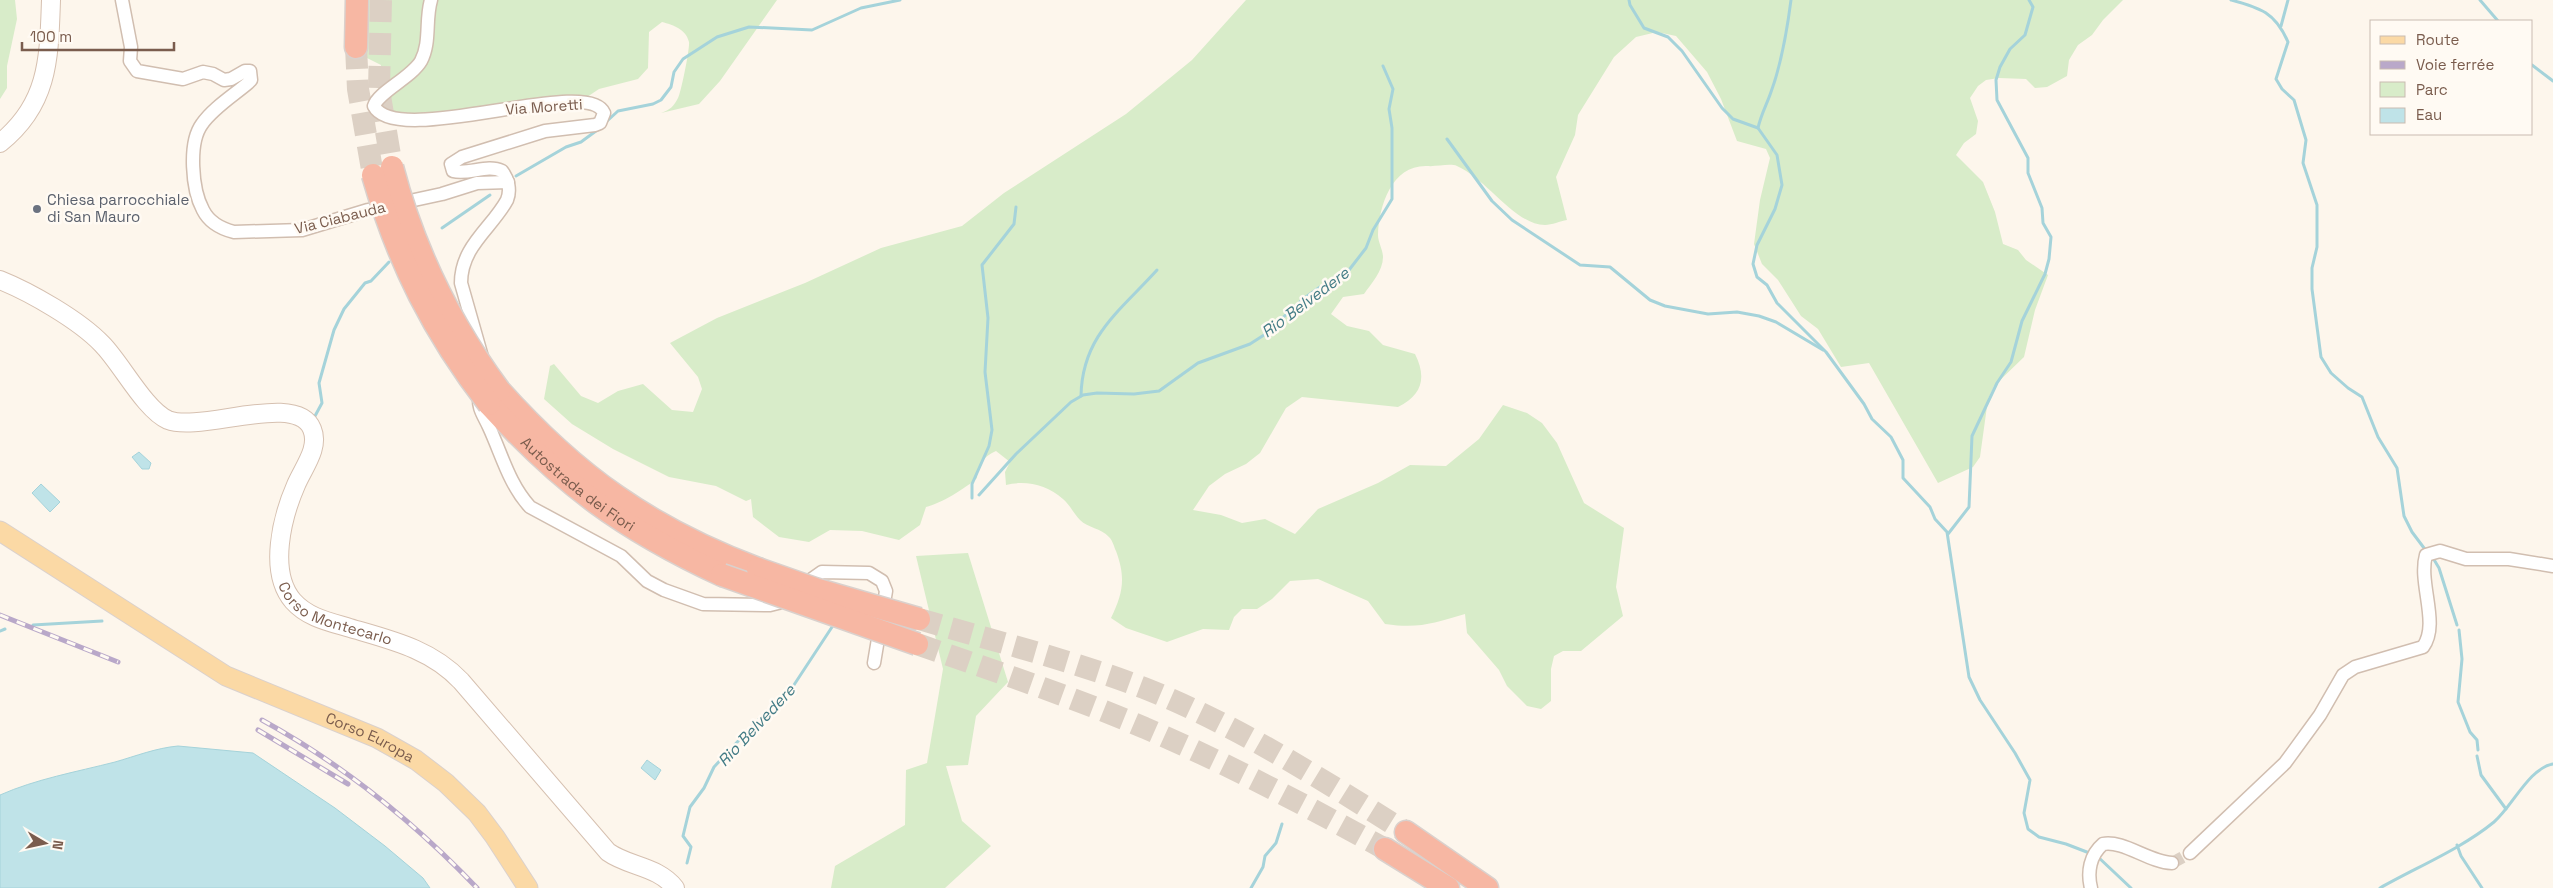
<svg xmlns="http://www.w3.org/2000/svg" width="2553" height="888" viewBox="0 0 2553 888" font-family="'Space Grotesk',sans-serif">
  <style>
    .green { fill: #d8ecc9 }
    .water { fill: #bfe3e8; stroke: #a5d3da }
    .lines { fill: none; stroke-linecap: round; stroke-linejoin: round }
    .stream { stroke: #a5d3da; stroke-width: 3 }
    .street-tunnel { stroke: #dcd0c4; stroke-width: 12; stroke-dasharray: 12 6; stroke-linecap: butt }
    .highway-tunnel { stroke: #dcd0c4; stroke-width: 22; stroke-dasharray: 22 11; stroke-linecap: butt }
    .street-casing { stroke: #d1beb0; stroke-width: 15 }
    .secondary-casing { stroke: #d6c0b0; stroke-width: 20 }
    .primary-casing { stroke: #dad1cd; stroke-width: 21 }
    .highway-casing { stroke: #dad1cd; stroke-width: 25 }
    .street { stroke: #fff; stroke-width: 12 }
    .secondary { stroke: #fff; stroke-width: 18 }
    .primary { stroke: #fbd9a5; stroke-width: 19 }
    .highway { stroke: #f7b7a3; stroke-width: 22 }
    .rail-casing { stroke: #b9a8c9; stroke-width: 5 }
    .rail { stroke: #fffaf3; stroke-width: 3; stroke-dasharray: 9; stroke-linecap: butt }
    .highway-bridge-casing { stroke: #dad1cd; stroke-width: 25; stroke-linecap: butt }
    .highway-bridge { stroke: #f7b7a3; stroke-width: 22 }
    .worship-dot { fill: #6b7280; stroke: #fffaf3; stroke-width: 2 }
    .labels { text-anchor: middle; stroke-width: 5; stroke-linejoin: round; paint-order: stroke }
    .street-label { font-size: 15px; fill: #7a5c4d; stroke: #fffaf3 }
    .worship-label { font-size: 15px; fill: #5b616d; stroke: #fffaf3; text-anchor: start }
    .water-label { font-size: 16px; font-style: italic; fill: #437c86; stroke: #fffaf3 }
  </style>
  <rect width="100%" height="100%" fill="#fdf6ec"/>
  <!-- green -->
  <g class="green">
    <path d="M0,0H15L17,19L7,66V88L0,99Z"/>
    <path d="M366,0H777L720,81L699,104L661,113C670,110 674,106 678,98C681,93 690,48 689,42C686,29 673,25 662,22L649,32L648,68L638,79L599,89L587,97L568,101L421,118L383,109L377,97L381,65L361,55Z"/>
    <path d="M1246,0H2123L2103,20L2092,35L2078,45L2069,60L2067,76L2047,87L2035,88L2026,79L1999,78L1986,80L1978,86L1970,98L1978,121L1976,134L1964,143L1956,155L1983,182L1995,212L2003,244L2018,250L2026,260L2048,275L2035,310L2024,357L1994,386L1988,399L1980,457L1973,467L1938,483L1869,363L1841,367L1818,329L1801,316L1778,280L1762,264L1754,244L1760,200L1770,158L1766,149L1737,141L1721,99L1707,72L1676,36L1657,32L1636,37L1614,57L1578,115L1575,135L1556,177L1567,220C1560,221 1552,225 1545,225C1515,225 1487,179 1457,166C1450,163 1436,167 1427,166C1392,165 1379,205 1378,235C1378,242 1383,250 1383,257C1383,271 1371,284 1364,294L1343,297L1331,314L1347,326L1369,331L1383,345L1415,354C1427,378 1422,395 1398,407L1302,397L1286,408L1260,453L1246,464L1225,474L1209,486L1193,510L1221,515L1242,523L1265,519L1295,534L1318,509L1378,483L1410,465L1446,466L1479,439L1503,405L1527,413L1542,423L1557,443L1584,503L1624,528L1616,587L1623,616L1581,651H1563L1554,656L1551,669V701L1541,709L1527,706L1507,686L1499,670L1467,633L1465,614C1433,623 1420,629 1385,624L1368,601L1318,579L1290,581L1272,599L1257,609H1242L1234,617L1229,630L1203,629L1167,642L1126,628L1111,618C1123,593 1126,578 1116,551C1114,547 1113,541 1109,537C1101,528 1088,528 1080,520C1074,514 1070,505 1063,499C1047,485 1026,480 1006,485L1005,472L1010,462L996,451C983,457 978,464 977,478C966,488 940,504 926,507L920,525L899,540L862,531L830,530L809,542L779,537L753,517L751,499L746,501L716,486L669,477L613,449L572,424L544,399L550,366L554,364L581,396L598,403L618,391L643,384L672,410L693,412L702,389L698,377L670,343L717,318L805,283L881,248L962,226L1004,193L1126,114L1192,60Z"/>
    <path d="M968,553L1008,682L976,716L968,765L946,766L962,821L991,846L945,888H831L835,866L905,825L906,770L927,763L943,669L916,556Z"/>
  </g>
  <!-- water -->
  <g class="water">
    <path d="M139,452L151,463L149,469H142L132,457Z"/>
    <path d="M41,484L60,502L50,512L32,493Z"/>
    <path d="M178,746L253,753L335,808L385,846L423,878L430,888H0V795C36,779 76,772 115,762C136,756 156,748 178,746Z"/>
    <path d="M647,760L661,770L655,780L641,768Z"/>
  </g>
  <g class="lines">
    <!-- stream -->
    <g class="stream">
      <path d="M1629,0L1630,5L1644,28L1668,37L1682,51L1722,108L1733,119L1758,128L1777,155L1782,185L1775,209L1757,245L1753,264L1757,277L1767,285L1777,303L1826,352L1864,404L1872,419L1891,437L1903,460V478L1930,507L1935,519L1947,532L1969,677L1980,700L2015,753L2030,780L2024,813L2028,829L2039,837L2066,844L2092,854"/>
      <path d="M2231,0C2260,8 2275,12 2288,42L2276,79L2282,89L2294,100L2306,140L2303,163L2317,205V247L2312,268V289L2321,357L2331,373L2348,388L2362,397L2378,437L2397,468L2404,516L2412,532L2427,552"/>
      <path d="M2480,0L2498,21"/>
      <path d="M2281,26L2288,0"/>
      <path d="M2532,65L2553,81"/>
      <path d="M606,122L618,111L653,104L661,100L671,87L674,72L683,59L717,37L749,27L812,30L861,8L900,0"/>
      <path d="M1758,128C1761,114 1767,104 1771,92C1782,62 1787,31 1791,0"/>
      <path d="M1447,139L1492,201L1512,220L1580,265L1610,267L1650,300L1665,306L1708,314L1737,312L1759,316L1776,322L1823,350"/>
      <path d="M516,176L566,147L581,142L600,128"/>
      <path d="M442,228L490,195"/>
      <path d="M1081,396C1082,336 1120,311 1157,270"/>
      <path d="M315,416L322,403L319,383L334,330L344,309L365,283L371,281L389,262"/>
      <path d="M979,495L1016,454L1071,402L1083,395L1097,393L1134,394L1159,391L1198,363L1250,344L1264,335L1303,299L1320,287L1334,284L1349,270L1366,248L1373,230L1392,199V128L1389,109L1393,89L1383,66"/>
      <path d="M972,498V484L989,446L992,430L985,372L988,318L982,265L1014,224L1016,207"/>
      <path d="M1948,534L1969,507L1972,436L1997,383L2011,362L2022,321L2045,274L2049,259L2051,237L2043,223L2042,208L2028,173V158L1997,100L1996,80L2000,67L2010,49L2025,35L2033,7L2029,0"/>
      <path d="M2433,558L2439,568L2457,625"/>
      <path d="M33,625L102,621"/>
      <path d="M2459,630L2462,659L2458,702L2470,732L2477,740L2478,750"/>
      <path d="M0,631L5,629"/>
      <path d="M2477,756L2481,775L2506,809"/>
      <path d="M2457,845L2461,856L2482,888"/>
      <path d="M2097,856L2131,888"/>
      <path d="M687,863L691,847L683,836L690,807L704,788L714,767L755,723L788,694L834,624"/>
      <path d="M1251,888L1263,867L1265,856L1276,843L1282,824"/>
      <path d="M2380,888C2417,867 2461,849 2494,822C2512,807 2529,768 2553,764"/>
    </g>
    <!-- street-tunnel -->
    <path class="street-tunnel" d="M2172,863L2190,853"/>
    <!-- highway-tunnel -->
    <g class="highway-tunnel">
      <path d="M381,0L379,90L392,167"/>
      <path d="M356,47L358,89L373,175"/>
      <path d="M919,619C994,641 1071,660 1144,688C1237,725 1321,779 1406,832"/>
      <path d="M917,644C994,671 1071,696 1145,728C1228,764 1307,806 1385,849"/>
    </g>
    <defs>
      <g id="street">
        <path d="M122,0L131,47L130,61L137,71L183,79L203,72L213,74L224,80L231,79L245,71H250L251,80L248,83C234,95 213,108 202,124C188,143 192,190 203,210C209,222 222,229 234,232L302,230L368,210L442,194L477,183L508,182"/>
        <path d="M431,0C425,20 431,42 421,61C411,78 378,92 374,106C396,149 589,75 604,113L600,123L595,125L545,131L462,157L451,164L453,171C469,175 487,164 502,171C508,179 511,190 507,200C492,228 461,246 461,283L482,357"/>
        <path d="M479,395C478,409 483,414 489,427C502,455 509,484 530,507L621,556L647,581L664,590L703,604L770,605L778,603L822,572L869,573L882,581L886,591L874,663"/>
        <path d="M2190,853L2285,763L2320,715L2343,675L2355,667L2423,647C2440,624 2418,583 2426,555L2440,551L2466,559H2509L2553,566"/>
        <path d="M2091,888C2087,872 2090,855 2103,844C2123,840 2149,862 2172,863"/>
      </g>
      <g id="secondary">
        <path d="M0,143C49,104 49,58 51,0"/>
        <path id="s1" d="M0,280C30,292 79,320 102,344C121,363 145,410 168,420C201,433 297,391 312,429C320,448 303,468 296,485C282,517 268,572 293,601C308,618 330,622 350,628C391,640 431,649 461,681L608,852C629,867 658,866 675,888"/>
      </g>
      <g id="primary">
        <path id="s2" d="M0,531L226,676L377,738L416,760L446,783L477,813L495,837L528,888"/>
      </g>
      <g id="highway">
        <path d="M356,47L357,0"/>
        <path d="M499,390C576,476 649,528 758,569"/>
        <path id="s3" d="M489,404C563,485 623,529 722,575"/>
        <path d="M1406,832L1487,888"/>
        <path d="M1385,849L1448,888"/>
      </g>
    </defs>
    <!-- street casing -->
    <use href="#street" class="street-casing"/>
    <!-- secondary casing -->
    <use href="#secondary" class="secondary-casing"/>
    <!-- primary casing -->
    <use href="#primary" class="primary-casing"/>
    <!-- highway casing -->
    <use href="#highway" class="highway-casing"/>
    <!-- street -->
    <use href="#street" class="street"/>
    <!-- secondary -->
    <use href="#secondary" class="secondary"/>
    <!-- primary -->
    <use href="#primary" class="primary"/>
    <!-- highway -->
    <use href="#highway" class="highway"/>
    <defs>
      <g id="rail">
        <path d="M0,615L118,662"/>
        <path d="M262,720C342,764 414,822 477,888"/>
        <path d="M258,730L348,784"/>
      </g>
    </defs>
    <!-- rail casing -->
    <use href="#rail" class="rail-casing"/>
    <!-- rail -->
    <use href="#rail" class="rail"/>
    <defs>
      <g id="highway-bridge">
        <path d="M392,167C413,248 449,322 499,390"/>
        <path d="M373,175C398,262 434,333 489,404"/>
        <path d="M758,569L815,589L919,619"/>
        <path d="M722,575L917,644"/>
      </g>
    </defs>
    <!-- highway-bridge casing -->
    <use href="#highway-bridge" class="highway-bridge-casing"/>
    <!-- highway-bridge -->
    <use href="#highway-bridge" class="highway-bridge"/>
  </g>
  <!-- markers -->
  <circle class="worship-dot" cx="37" cy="209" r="5"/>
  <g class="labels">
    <!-- street labels -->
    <g class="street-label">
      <text transform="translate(544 107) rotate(-4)" y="5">Via Moretti</text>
      <text transform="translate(340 218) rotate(-14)" y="5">Via Ciabauda</text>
      <text dy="5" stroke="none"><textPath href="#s3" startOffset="120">Autostrada dei Fiori</textPath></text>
      <text dy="5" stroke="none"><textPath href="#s1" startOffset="598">Corso Montecarlo</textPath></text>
      <text dy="5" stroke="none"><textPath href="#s2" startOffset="425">Corso Europa</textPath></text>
    </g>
    <!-- worship labels -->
    <g class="worship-label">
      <text x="47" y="205">Chiesa parrocchiale<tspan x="47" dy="17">di San Mauro</tspan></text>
    </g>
    <!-- water labels -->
    <g class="water-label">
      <text transform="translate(1305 302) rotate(-37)" y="6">Rio Belvedere</text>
      <text transform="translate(756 725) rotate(-47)" y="6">Rio Belvedere</text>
    </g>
  </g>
  <!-- legend -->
  <rect x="2370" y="20" width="162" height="115" fill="#fffaf3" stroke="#cabbb1"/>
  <rect x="2380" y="36" width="25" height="8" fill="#fbd9a5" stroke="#cabbb1"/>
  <text x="2416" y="45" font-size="15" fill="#7a5c4d">Route</text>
  <rect x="2380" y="61" width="25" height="8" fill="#b9a8c9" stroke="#cabbb1"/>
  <text x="2416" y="70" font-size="15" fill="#7a5c4d">Voie ferrée</text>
  <rect x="2380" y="82" width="25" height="15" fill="#d8ecc9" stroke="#cabbb1"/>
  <text x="2416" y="95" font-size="15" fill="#7a5c4d">Parc</text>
  <rect x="2380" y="108" width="25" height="15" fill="#bfe3e8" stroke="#cabbb1"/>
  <text x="2416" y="120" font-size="15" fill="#7a5c4d">Eau</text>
  <!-- north arrow -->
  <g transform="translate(45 843) rotate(99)" stroke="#fffaf3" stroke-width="4" paint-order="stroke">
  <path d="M0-4L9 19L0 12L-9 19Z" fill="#7a5c4d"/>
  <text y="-8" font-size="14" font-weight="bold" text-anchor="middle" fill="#7a5c4d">N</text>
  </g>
  <!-- scale -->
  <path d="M22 42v8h152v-8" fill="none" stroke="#7a5c4d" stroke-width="2.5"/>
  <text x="30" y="42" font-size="15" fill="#7a5c4d" stroke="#fffaf3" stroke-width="4" paint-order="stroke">100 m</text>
</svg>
